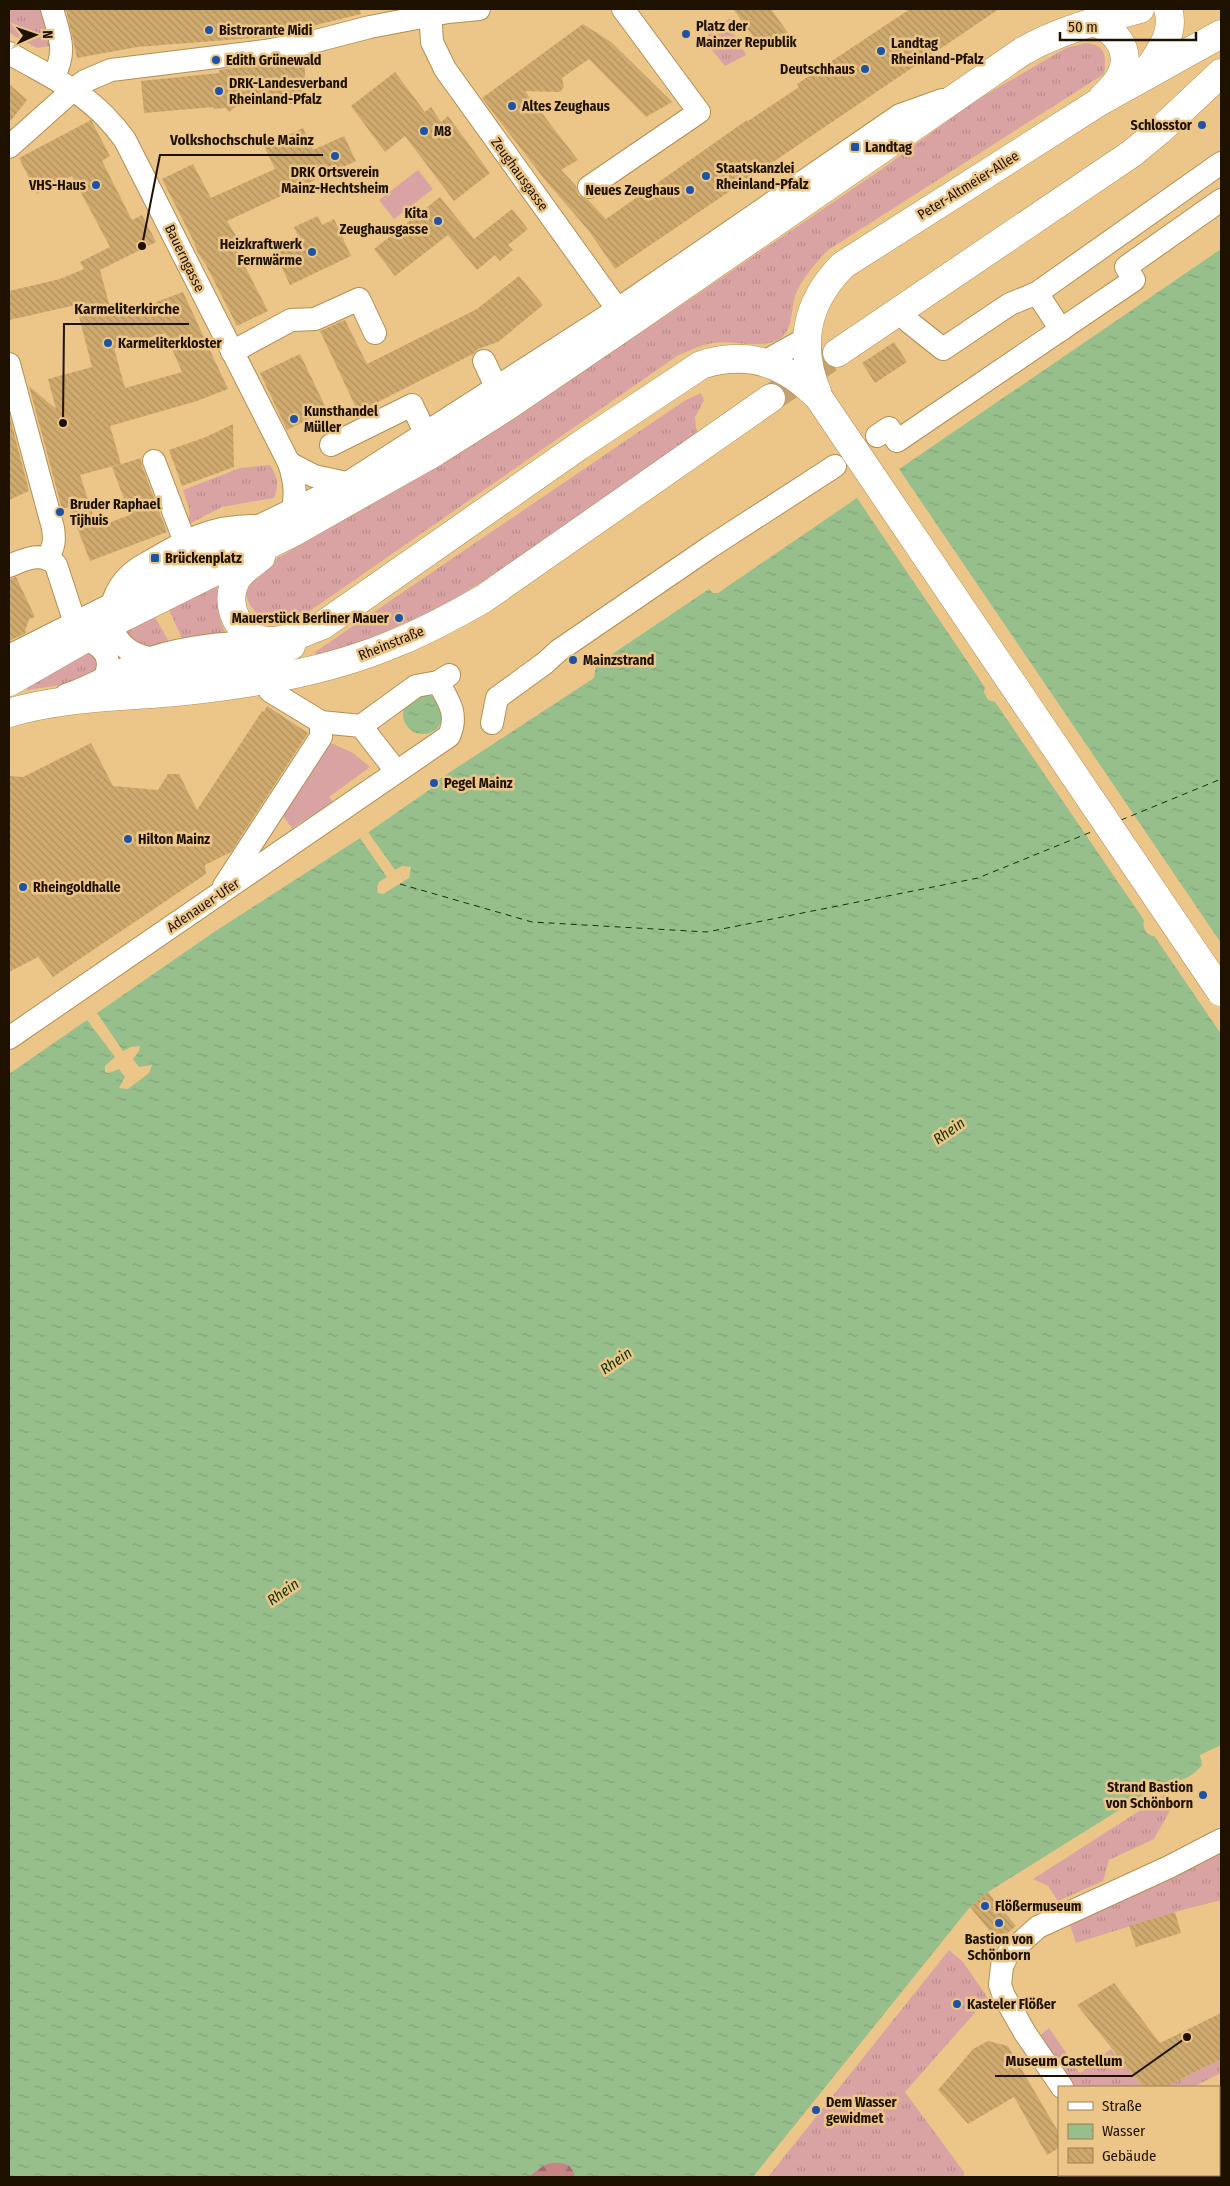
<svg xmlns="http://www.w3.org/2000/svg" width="1230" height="2186" viewBox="0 0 1230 2186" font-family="'Fira Sans Condensed',sans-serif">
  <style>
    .grass { fill: url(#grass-tufts) }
    .forest { fill: url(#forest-firs) }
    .garden { fill: #d9a3a3 }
    .water { fill: url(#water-ripples); fill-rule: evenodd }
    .pier { fill: #ecc689 }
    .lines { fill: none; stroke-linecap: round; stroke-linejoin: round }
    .ferry { stroke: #0e3501; stroke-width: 1; stroke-dasharray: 6 5; stroke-linecap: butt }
    .building { fill: url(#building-back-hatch); fill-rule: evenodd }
    .major-tunnel { stroke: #c3a26e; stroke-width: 28; stroke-dasharray: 28 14; stroke-linecap: butt }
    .minor-casing { stroke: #b28e52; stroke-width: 24 }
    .major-casing { stroke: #b28e52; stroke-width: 29 }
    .minor { stroke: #fff; stroke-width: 22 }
    .major { stroke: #fff; stroke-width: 28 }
    .major-bridge-casing { stroke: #b28e52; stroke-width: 29; stroke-linecap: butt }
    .major-bridge { stroke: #fff; stroke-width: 28 }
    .poi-dot { fill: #1d53a5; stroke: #ecc689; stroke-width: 2 }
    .labels { text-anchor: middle; stroke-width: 5; stroke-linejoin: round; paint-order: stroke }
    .poi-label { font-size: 14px; font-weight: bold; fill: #1f1100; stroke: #ecc689; text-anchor: start }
    .street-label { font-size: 14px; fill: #1f1100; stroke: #ecc689 }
    .water-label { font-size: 15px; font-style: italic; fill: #0e3501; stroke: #ecc689 }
    .leader { fill: none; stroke: #1f1100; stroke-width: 2 }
    .callout-dot { fill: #1f1100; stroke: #ecc689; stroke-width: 2 }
    .callout-label { font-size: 15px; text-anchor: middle; font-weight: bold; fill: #1f1100; stroke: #ecc689; stroke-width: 5; stroke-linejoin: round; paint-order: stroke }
  </style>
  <defs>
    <pattern id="grass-tufts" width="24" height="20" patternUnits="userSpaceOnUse" patternTransform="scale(1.25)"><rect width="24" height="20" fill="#d9a3a3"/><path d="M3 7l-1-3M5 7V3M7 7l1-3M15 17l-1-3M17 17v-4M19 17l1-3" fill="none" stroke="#ba8b8b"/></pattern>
    <pattern id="forest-firs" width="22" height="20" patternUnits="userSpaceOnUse" patternTransform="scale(1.25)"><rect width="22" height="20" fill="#c78485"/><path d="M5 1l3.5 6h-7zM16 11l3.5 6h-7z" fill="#a16b6a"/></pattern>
    <pattern id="water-ripples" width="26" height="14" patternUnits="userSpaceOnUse" patternTransform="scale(1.25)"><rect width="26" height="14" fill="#97bf8c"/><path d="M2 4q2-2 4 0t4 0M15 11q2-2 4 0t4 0" fill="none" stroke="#82a377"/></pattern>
    <pattern id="building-back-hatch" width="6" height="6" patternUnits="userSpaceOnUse" patternTransform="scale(1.25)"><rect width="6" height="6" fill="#cfaa6e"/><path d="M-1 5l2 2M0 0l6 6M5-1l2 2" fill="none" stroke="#b1915e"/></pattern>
  </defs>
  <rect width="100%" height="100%" fill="#ecc689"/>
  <!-- grass -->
  <g class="grass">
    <path d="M9,9H44L51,46L37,48L9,33Z"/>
    <path d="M730,18L737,31L734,34L746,55L725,66L703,39Z"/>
    <path d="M1086,43C1107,45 1106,57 1104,74L828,250C815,264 802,278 795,296C791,309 793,326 783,336C766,352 734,339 713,343C700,345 688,351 677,356L317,606C306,613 295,622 281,623C262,624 238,601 248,581C251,576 255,572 259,569L464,449L636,336L882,169L975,101L1066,48Z"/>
    <path d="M701,393L704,400L695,417L697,436L488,578L445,605L371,638L317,657L315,652L684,401Z"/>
    <path d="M270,465C278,478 279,484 274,498L222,507L187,525L190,512L183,490L240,468Z"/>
    <path d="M219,576C215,597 217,614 225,633L183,641L167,605Z"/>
    <path d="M152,612L168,640V646C142,648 136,647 122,625Z"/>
    <path d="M89,650C96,658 98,664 95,674L81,682L27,690L28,686C52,676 57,672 73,652Z"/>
    <path d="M1164,1795L1170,1796L1173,1805L1154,1839L1109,1860L1103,1881L1058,1901L1048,1886L1033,1879Z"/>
    <path d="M1221,1852V1900L1175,1912L1076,1943L1069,1922Z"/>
    <path d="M949,1950L963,1962L988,1998L905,2092L964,2172V2177H768Z"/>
    <path d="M1049,2028L1080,2073L1111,2049L1143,2087H1074L1039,2036Z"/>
    <path d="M1221,2059V2073L1193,2087H1165Z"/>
  </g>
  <!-- forest -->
  <path class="forest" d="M547,2162H560L569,2165L574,2172V2177H528Z"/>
  <!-- garden -->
  <g class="garden">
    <path d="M418,170L433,189L394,219L379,200Z"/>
    <path d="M331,743L353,753L370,767L329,797L333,802L292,828L283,816Z"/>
  </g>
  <!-- water -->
  <g class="water">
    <path d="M1221,249V1745L1200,1755L1202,1765C1190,1779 1182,1781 1164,1782L988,1892L970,1907L753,2177H574V2172L569,2165C548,2159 544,2165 528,2177H9V1074L214,932L360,838L432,788L433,789L440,784L438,780L594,678L596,665L709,589L713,593H718ZM1023,660L1028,662L1032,675L995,702L988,700L984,692L985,686ZM1183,894L1190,897L1194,904V908L1154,936C1147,936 1142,928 1144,921Z"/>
    <circle cx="423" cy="714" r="20"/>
  </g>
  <!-- pier -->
  <g class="pier">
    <path d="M897,466L1221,943V1034L1153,934L1192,907L1190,900L1184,896L1146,923L993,699L1030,673L1028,666L1022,663L986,689L855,495Z"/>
    <path d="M368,832L395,870L402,866L411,867L409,878L383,894L378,893L377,887L379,882L387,877L360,838Z"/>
    <path d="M97,1013L123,1051L131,1047L140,1046L139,1051L133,1059L139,1067L152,1065L149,1073L128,1089L119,1088L125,1077L119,1069L109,1073L105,1072V1066L115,1057L87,1020Z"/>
  </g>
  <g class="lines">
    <!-- ferry -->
    <g class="ferry">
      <path d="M1121,820L1221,779"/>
      <path d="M400,884L532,922L707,932L978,878L1096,830"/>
    </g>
  </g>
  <!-- building -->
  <g class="building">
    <path d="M66,9H360L361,14L267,37L137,47L77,58Z"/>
    <path d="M733,9H771L788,33L764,51Z"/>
    <path d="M910,9H999L615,269L589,231L545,180L482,98L583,24L611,42L672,102L646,117L589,59L562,78L564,87L560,92L525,91L578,160L561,170L576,186L578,195L588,200L606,219L747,120L748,121L799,87L797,84Z"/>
    <path d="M277,62H305V104H265L235,107L229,112L226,108L214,109L213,107L144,113L141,81L219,73V70Z"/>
    <path d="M395,72L425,112L431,107L441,122L448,116L490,173L454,201L405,136L385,152L351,106Z"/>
    <path d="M9,84L27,100L9,123Z"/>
    <path d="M91,120L110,156L102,161L132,220L142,215L156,242L100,270L112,315L156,303V302L183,292L228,389L197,401L110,426L121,464L80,475L97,527L130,515L112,467L141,458L142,466L167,532L90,561L69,507L62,509L29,386L56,409L48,379L92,367L76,305L9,320V291L60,279L84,269L80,262L110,247L72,176L37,194L19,158ZM165,333L182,372L125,388L114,348Z"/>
    <path d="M303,128L313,150L344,136L356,161L227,221L235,234L240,247L236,249L268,311L237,326L206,265L198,253L193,240L162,179L193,164L211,198L275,169L264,146Z"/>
    <path d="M440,197L474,239L512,209L528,229L508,245L513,250L500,261L495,255L477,270L448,235L395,276L374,249Z"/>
    <path d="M318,216L322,225L334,219L351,256L290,285L273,248L298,236L294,227Z"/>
    <path d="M519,276L543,305L498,342L478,349L473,354L358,412L320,331L345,320L367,364L477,309Z"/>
    <path d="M894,342L907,362L875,383L862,363Z"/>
    <path d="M300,354L327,410L287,430L260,373Z"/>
    <path d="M9,414L29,491L9,500Z"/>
    <path d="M233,424L234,467L182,486L169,450L206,437Z"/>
    <path d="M16,577L35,617L29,619L25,631L26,633L9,641V579Z"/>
    <path d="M267,706L308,733L231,852L205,865L206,874L53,977L38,957L9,972V776L23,777L91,743L113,786L158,790L168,774H179L197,810L262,711L264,712Z"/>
    <path d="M988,1892L1016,1926L998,1941L970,1907Z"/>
    <path d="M1175,1912L1181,1933L1136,1947L1129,1926Z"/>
    <path d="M1114,1983L1160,2043L1221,2013V2059L1165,2087H1143L1077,2005Z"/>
    <path d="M988,2041L1008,2046L1059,2133V2148L1047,2155L1014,2097L968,2124L938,2090L973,2049Z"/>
  </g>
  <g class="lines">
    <!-- major-tunnel -->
    <path class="major-tunnel" d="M771,398L837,353"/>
    <defs>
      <g id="minor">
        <path d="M52,9C59,34 68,52 53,77"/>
        <path d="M430,9L432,42L445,69L626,321"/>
        <path d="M9,53C57,81 91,93 125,140L289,463C296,484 297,501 289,522"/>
        <path d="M9,147L74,89L85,81L111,70L265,51L308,43L370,27L448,12L479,9"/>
        <path d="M589,187L699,112L623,9"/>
        <path d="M1037,293L1061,330"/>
        <path d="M909,322L943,349L1010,304L1037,293L1221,163"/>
        <path d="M232,352L291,320L315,319L359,299L375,333"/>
        <path d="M484,361L502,400"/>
        <path d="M764,362L807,338"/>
        <path d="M9,364L53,528C55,541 54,547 47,559"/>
        <path d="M877,436L889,428L897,441L1134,280L1126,267L1221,200"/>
        <path d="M331,445L412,405L432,447"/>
        <path d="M154,461L185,542"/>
        <path d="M289,463L314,476L351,484"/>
        <path d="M9,566C23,560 43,550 56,565L75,623L83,638C104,646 114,657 104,680"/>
        <path d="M9,656L162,579L259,526L346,484L618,309L900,115L942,100"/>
        <path d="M150,658C101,650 100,595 137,569C178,545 206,525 256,526"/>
        <path d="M270,691L321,722L361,726L396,771"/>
        <path d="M66,695C96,685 122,667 151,658C187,646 228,643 266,641"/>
        <path d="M492,723L497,698L545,663L558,651L710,547L835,466"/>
        <path d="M361,726L416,686L438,682"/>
        <path d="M224,886L321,737V722"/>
        <path d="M9,1038L449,736C459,714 448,700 438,682L449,675"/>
        <path d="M1062,2087L1025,2033L1004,1996L1000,1985L1002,1966L1008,1954L1038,1927L1169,1867L1221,1840"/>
        <path d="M1219,2106L1221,2105"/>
        <path d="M1219,2160L1221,2158"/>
        <path d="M1121,2175L1123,2177"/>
        <path d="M1184,2177L1189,2175"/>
      </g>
      <g id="major">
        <path d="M1093,22C1115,29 1133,51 1121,75C1117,84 1110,90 1103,97"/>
        <path d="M1145,74C1158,54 1176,34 1168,9"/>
        <path d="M837,353L1131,154L1159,131L1221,73"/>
        <path d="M819,397C797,347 805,303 843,265L1099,102L1221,34"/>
        <path d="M261,557C252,564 242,570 236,580C223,605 239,639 268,641C286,642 306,631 323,625L579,446L701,365C748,350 786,363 819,398"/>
        <path d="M9,682L112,623L292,533L435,452L506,407L628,324L1023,51C1060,30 1100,20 1140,9"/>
        <path d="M110,688C133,677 159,670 184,667C219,662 259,664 291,646"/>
        <path d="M9,713C65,696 127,697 185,691C258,683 331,671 398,642C428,630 455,615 483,599L771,398"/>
      </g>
    </defs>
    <!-- minor casing -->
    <use href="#minor" class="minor-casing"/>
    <!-- major casing -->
    <use href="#major" class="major-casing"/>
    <!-- minor -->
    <use href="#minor" class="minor"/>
    <!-- major -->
    <use href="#major" class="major"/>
    <defs>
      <path id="major-bridge" d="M819,398L1221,992"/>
    </defs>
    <!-- major-bridge casing -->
    <use href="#major-bridge" class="major-bridge-casing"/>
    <!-- major-bridge -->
    <use href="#major-bridge" class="major-bridge"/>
  </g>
  <!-- markers -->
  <g class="poi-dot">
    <circle cx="209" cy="30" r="5"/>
    <circle cx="686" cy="34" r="5"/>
    <circle cx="881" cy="51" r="5"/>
    <circle cx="216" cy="60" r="5"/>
    <circle cx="865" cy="69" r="5"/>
    <circle cx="219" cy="91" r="5"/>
    <circle cx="512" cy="106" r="5"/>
    <circle cx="1202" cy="125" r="5"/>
    <circle cx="424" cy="131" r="5"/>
    <rect x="850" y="142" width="10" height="10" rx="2.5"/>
    <circle cx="335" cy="156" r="5"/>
    <circle cx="706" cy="176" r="5"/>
    <circle cx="96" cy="185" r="5"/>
    <circle cx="690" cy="190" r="5"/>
    <circle cx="438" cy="221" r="5"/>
    <circle cx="312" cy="252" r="5"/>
    <circle cx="108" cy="343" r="5"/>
    <circle cx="294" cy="419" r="5"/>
    <circle cx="60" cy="512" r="5"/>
    <rect x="150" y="553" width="10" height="10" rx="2.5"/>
    <circle cx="399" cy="618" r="5"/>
    <circle cx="573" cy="660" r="5"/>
    <circle cx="434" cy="783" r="5"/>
    <circle cx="128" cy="839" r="5"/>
    <circle cx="23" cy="887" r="5"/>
    <circle cx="1203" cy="1795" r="5"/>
    <circle cx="985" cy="1906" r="5"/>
    <circle cx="999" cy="1923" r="5"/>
    <circle cx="957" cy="2004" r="5"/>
    <circle cx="816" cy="2110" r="5"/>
  </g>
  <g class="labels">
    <!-- poi labels -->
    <g class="poi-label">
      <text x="696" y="31">Platz der<tspan x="696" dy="16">Mainzer Republik</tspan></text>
      <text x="219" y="35">Bistrorante Midi</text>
      <text x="891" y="48">Landtag<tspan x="891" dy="16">Rheinland-Pfalz</tspan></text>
      <text x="226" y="65">Edith Grünewald</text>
      <text x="855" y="74" text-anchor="end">Deutschhaus</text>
      <text x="229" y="88">DRK-Landesverband<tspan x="229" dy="16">Rheinland-Pfalz</tspan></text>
      <text x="522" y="111">Altes Zeughaus</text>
      <text x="1192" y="130" text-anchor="end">Schlosstor</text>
      <text x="434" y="136">M8</text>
      <text x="865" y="152">Landtag</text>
      <text x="716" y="173">Staatskanzlei<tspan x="716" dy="16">Rheinland-Pfalz</tspan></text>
      <text x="335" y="177" text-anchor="middle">DRK Ortsverein<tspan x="335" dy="16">Mainz-Hechtsheim</tspan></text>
      <text x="86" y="190" text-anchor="end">VHS-Haus</text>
      <text x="680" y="195" text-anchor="end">Neues Zeughaus</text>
      <text x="428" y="218" text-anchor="end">Kita<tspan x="428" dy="16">Zeughausgasse</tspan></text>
      <text x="302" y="249" text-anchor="end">Heizkraftwerk<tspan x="302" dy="16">Fernwärme</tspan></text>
      <text x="118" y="348">Karmeliterkloster</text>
      <text x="304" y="416">Kunsthandel<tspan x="304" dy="16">Müller</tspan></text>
      <text x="70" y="509">Bruder Raphael<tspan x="70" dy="16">Tijhuis</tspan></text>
      <text x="165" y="563">Brückenplatz</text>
      <text x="389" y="623" text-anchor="end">Mauerstück Berliner Mauer</text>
      <text x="583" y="665">Mainzstrand</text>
      <text x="444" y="788">Pegel Mainz</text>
      <text x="138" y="844">Hilton Mainz</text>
      <text x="33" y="892">Rheingoldhalle</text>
      <text x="1193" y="1792" text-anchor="end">Strand Bastion<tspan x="1193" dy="16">von Schönborn</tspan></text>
      <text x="995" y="1911">Flößermuseum</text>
      <text x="999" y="1944" text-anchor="middle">Bastion von<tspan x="999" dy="16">Schönborn</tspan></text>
      <text x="967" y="2009">Kasteler Flößer</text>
      <text x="826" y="2107">Dem Wasser<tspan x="826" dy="16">gewidmet</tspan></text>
    </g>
    <!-- street labels -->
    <g class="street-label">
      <text transform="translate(520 174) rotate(54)" y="5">Zeughausgasse</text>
      <text transform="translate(968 185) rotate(-32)" y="5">Peter-Altmeier-Allee</text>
      <text transform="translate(185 258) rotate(64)" y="5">Bauerngasse</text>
      <text transform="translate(391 643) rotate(-22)" y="5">Rheinstraße</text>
      <text transform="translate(203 905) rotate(-34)" y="5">Adenauer-Ufer</text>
    </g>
    <!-- water labels -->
    <g class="water-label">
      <text transform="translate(949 1131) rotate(-35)" y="5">Rhein</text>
      <text transform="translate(616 1361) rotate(-35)" y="5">Rhein</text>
      <text transform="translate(283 1592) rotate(-35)" y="5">Rhein</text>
    </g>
  </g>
  <!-- callouts -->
  <path class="leader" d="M142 246L160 155H323M63 423L64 324H189M1187 2037L1132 2076H995"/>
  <g class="callout-dot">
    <circle cx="142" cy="246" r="5"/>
    <circle cx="63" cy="423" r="5"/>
    <circle cx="1187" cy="2037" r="5"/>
  </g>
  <g class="callout-label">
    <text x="242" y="145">Volkshochschule Mainz</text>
    <text x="127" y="314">Karmeliterkirche</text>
    <text x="1064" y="2066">Museum Castellum</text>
  </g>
  <!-- border -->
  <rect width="1230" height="2186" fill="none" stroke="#1f1100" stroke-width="20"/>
  <!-- legend -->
  <rect x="1058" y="2086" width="162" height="90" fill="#ecc689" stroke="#9a7e52"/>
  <rect x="1068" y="2102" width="25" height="8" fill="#ffffff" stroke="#9a7e52"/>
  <text x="1102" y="2111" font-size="15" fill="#1f1100">Straße</text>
  <rect x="1068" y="2124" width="25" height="15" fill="url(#water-ripples)" stroke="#9a7e52"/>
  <text x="1102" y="2136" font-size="15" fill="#1f1100">Wasser</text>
  <rect x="1068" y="2148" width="25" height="15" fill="url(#building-back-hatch)" stroke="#9a7e52"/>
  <text x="1102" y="2161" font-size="15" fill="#1f1100">Gebäude</text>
  <!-- north arrow -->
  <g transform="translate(35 35) rotate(88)" stroke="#ecc689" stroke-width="4" paint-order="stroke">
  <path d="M0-4L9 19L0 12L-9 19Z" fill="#1f1100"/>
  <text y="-8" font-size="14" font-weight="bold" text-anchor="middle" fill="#1f1100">N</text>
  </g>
  <!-- scale -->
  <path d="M1060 32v8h136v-8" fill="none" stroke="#1f1100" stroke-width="2.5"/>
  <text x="1068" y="32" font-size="15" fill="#1f1100" stroke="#ecc689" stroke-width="4" paint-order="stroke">50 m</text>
</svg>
